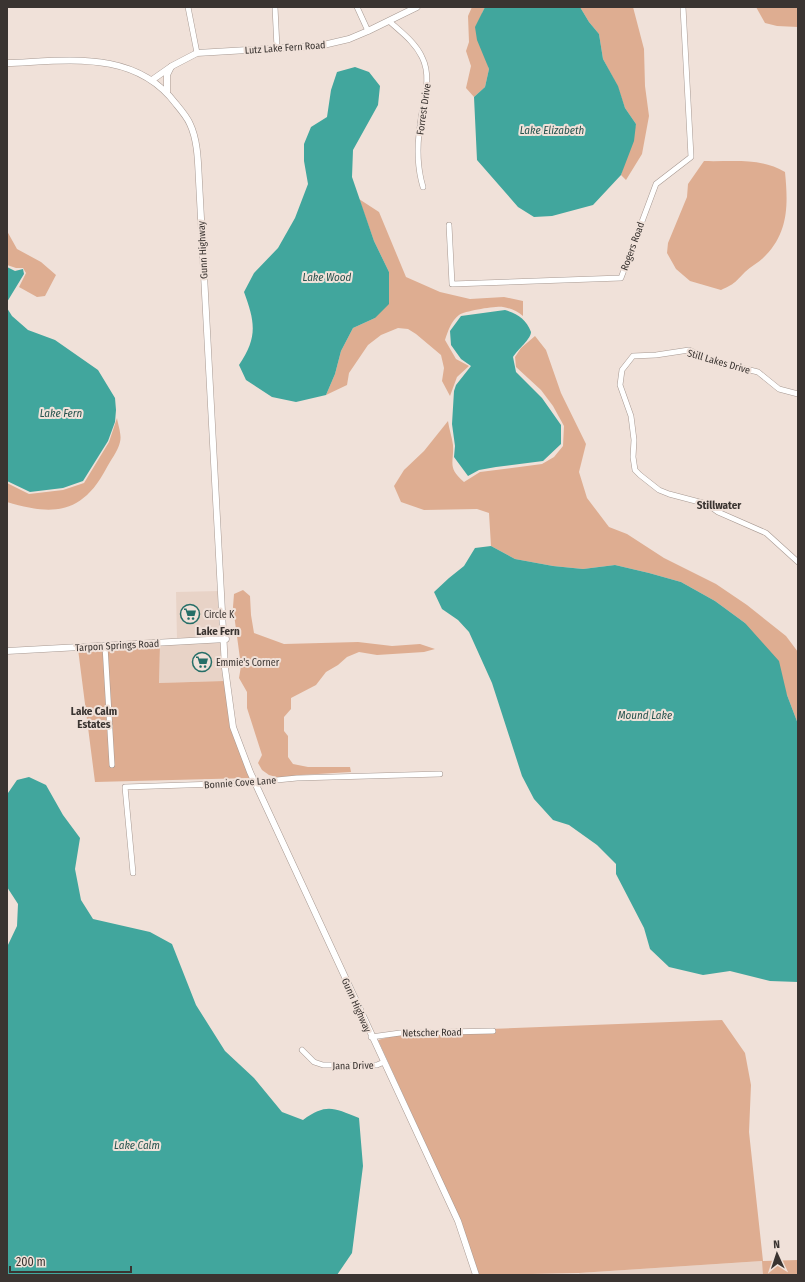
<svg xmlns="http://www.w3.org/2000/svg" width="805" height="1282" viewBox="0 0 805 1282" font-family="'Fira Sans Condensed',sans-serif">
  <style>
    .built { fill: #e8d3c7 }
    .green { fill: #dead91 }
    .water { fill: #41a69d }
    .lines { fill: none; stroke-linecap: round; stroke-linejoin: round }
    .minor-casing { stroke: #a79992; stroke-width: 6 }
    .major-casing { stroke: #a79992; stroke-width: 7 }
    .minor { stroke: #fff; stroke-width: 5 }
    .major { stroke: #fff; stroke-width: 6 }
    .labels { text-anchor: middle; stroke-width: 4; stroke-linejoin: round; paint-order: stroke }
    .street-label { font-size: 10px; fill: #3a3431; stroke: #f0e1d9 }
    .poi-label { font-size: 10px; fill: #3a3431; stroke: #f0e1d9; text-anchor: start }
    .water-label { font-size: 11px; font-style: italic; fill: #28544f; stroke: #f0e1d9 }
    .neighbourhood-label { font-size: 11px; font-weight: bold; fill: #3a3431; stroke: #f0e1d9 }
  </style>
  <rect width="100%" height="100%" fill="#f0e1d9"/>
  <!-- built -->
  <g class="built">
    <path d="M220,591L221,637L177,639L176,592Z"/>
    <path d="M222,642L224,681L159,683L160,645Z"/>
    <path d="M763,1261V1275H580L579,1273Z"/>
  </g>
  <!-- green -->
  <g class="green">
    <path d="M472,7H485L482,13L485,56L489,69L485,87L474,97L466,88L471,66L466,51L469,42L468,16Z"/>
    <path d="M580,7H633L644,49L645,86L649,116L642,154L626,180L621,175L636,124L625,108L617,85L603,59L599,34L589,22Z"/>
    <path d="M756,7H798V27L777,26L765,23Z"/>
    <path d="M704,161C732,162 760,157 785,172C788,203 789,231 766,255C760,262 751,266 745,272C734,283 736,283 721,290L690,281L676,269L667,253L668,243L687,197L688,184Z"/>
    <path d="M359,199L379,212L406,277L440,292L470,299L504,297L523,301V316C517,311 510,308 503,307C495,306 465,311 459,315C451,321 448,331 445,340L456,359L469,366L457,377L450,396L442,381L444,368L441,355L416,334L408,329L398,328L381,335L368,345L349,373L347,385L326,395L335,374L341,351L353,328L375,318L389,272L374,241Z"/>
    <path d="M7,231L17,249L41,262L56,275L45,296L37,297L19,287L26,273L23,268H16L7,265Z"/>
    <path d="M535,336L546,350L561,393L586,444L579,472L587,498L609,527L627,534L664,558L716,584L747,605L786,636L798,652V724L787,695L745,623L715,601L681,582L649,573L615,565L583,569L553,566L515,559L491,546L489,513L477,509L424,510L401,502L394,486L404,470L424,451L448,421C449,429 452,437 453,445C454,464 447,467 464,482L480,472L542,464L554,457L563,446L564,426L553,406L541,390L516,367L515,357L521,348Z"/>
    <path d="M117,418C118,425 122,435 120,442C118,451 110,461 106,469C82,514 53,516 7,502V483L29,494L63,490L84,483L109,442Z"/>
    <path d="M243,590L250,596L251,615L254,633L284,644L358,642L392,646L420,644L435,649L424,652L377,655L359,652L347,657L338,665L326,672L316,685L291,698V709L284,717V731L288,736V757L293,764L308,767H350L351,772L301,775L283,779L269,775L262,770L258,763L262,755L247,708V692L239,678L241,666L233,607L234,594Z"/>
    <path d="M160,645L159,683L224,681L231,727L250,778L95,782L78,649L103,648L110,767H113L107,648Z"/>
    <path d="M722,1020L745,1053L751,1085L749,1132L763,1261L798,1260V1275H763L762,1261L579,1273L479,1275L459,1217L378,1040L409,1032Z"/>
  </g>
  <!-- water -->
  <g class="water">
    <path d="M485,7H580L589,22L599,34L603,59L618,86L625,108L636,124L634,141L621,175L593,205L552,216L534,217L518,207L477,160L474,97L485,87L489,69L477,40L475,27Z"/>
    <path d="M355,67L369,72L380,86L378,105L353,150L352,177L374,241L389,272V304L375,318L353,328L341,351L335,374L326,395L296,402L272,397L246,380L239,365C258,337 255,322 244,292L254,273L278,248L295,218L308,184L304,161V144L311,127L327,117L331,90L337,72Z"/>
    <path d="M7,267L15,271L23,269L24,274L7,302Z"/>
    <path d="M7,308L12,316L28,330L55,340L98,370L115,398L116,410L115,422L108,441L83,481L63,488L30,492L7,481Z"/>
    <path d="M505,310C518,314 526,319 531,332C531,339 518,349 513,357L516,372L542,398L561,425V444L543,461L496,467L479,470L468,476L454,457L455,446L452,424L454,391L456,385L471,366L461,359L451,345L450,331L461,316Z"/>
    <path d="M491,546L515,559L553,566L583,569L615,565L649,573L681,582L715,601L745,623L779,661L787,695L798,724V982L770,981L730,971L703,975L669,967L650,949L644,928L616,874V864L597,845L569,825L553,820L534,799L522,776L492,683L469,632L458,620L442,609L434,592L449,578L464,566L475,548Z"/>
    <path d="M29,777L46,785L63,815L80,838L75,869L81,900L93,919L150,932L172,944L196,1005L225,1051L254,1078L282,1112L303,1120C327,1103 333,1108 359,1118L363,1166L352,1253L337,1275H7V947L17,926L18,904L7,887L8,793L17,780Z"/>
  </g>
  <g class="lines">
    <defs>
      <g id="minor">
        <path d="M188,7L197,53"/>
        <path d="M275,7L277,48"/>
        <path d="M357,7L368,31"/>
        <path d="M389,21C401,32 415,42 422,57C433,79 422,103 420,126C417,146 417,167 423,187"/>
        <path d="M449,225L452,284L621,278L656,184L691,157L683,7"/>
        <path d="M798,394L779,389L758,372L709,360L689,350L656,355L633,356L622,370L620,385L631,416L634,440L633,457L635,470L640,475L659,490L669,494L707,504L718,512L766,533L798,562"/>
        <path d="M105,646L112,765"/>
        <path d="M133,873L125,787L247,783L297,778L440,774"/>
        <path d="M371,1037L400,1033L493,1031"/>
        <path d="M302,1050L314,1062L323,1065H377L384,1062"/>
      </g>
      <g id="major">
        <path d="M7,63C67,61 135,49 176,104C181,110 187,117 190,124C198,141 198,163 199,181L225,668L233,727L250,772L458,1221L476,1275"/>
        <path d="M152,80L172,66L197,53L319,46L349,39L368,31L417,7"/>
        <path d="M167,92V75L171,67"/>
        <path d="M7,651L226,639"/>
      </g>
    </defs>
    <!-- minor casing -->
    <use href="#minor" class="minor-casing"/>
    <!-- major casing -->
    <use href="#major" class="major-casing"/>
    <!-- minor -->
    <use href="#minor" class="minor"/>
    <!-- major -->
    <use href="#major" class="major"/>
  </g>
  <!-- icons -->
  <defs>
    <symbol id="supermarket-ring" viewBox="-11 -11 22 22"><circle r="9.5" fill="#f0e1d9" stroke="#256e67" stroke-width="1.5"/><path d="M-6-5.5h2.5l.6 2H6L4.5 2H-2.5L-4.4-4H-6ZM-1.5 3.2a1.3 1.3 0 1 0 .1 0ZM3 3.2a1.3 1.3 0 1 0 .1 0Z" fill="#256e67"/></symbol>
  </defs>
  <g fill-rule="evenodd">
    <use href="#supermarket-ring" x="179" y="603" width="22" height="22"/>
    <use href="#supermarket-ring" x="191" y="651" width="22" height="22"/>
  </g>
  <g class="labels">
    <!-- street labels -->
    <g class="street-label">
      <text transform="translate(285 47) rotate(-4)" y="4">Lutz Lake Fern Road</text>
      <text transform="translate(423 109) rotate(-82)" y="4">Forrest Drive</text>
      <text transform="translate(632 246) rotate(-70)" y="4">Rogers Road</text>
      <text transform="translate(202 250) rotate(-93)" y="4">Gunn Highway</text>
      <text transform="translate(719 361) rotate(16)" y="4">Still Lakes Drive</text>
      <text transform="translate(117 645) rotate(-3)" y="4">Tarpon Springs Road</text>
      <text transform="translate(240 782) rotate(-4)" y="4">Bonnie Cove Lane</text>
      <text transform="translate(357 1005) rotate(66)" y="4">Gunn Highway</text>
      <text transform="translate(432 1032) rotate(-1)" y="4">Netscher Road</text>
      <text transform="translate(353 1065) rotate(-1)" y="4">Jana Drive</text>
    </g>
    <!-- poi labels -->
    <g class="poi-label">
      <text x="204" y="618">Circle K</text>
      <text x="216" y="666">Emmie's Corner</text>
    </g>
    <!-- water labels -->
    <g class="water-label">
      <text x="552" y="134">Lake Elizabeth</text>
      <text x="327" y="281">Lake Wood</text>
      <text x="61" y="417">Lake Fern</text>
      <text x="645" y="719">Mound Lake</text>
      <text x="137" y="1149">Lake Calm</text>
    </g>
    <!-- neighbourhood labels -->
    <g class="neighbourhood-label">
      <text x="719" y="509">Stillwater</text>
      <text x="218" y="635">Lake Fern</text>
      <text x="94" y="715">Lake Calm<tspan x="94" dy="13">Estates</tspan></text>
    </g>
  </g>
  <!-- border -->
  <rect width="805" height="1282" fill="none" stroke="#3a3431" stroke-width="16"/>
  <!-- north arrow -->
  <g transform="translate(777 1254) rotate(357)" stroke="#f0e1d9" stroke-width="3" paint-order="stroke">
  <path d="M0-3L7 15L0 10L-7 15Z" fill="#3a3431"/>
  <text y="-6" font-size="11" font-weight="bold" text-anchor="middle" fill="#3a3431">N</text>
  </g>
  <!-- scale -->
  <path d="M10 1266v6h121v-6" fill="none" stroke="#3a3431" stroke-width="2"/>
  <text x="16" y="1266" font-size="12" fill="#3a3431" stroke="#f0e1d9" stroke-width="3" paint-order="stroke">200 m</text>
</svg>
